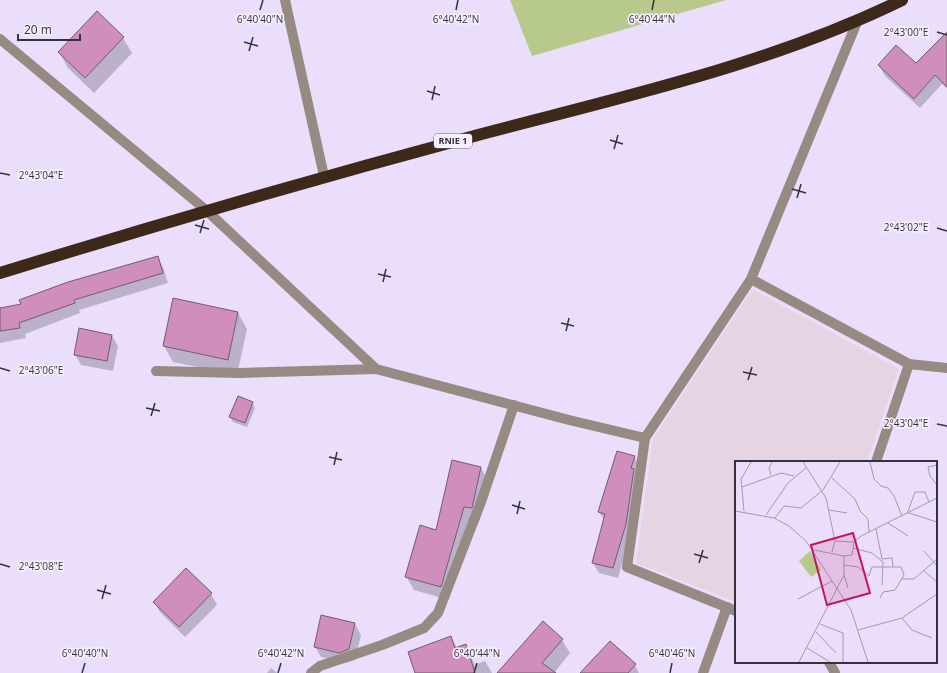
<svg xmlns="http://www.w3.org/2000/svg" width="947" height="673" viewBox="0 0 947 673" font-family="'Open Sans',sans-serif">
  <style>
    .commercial { fill: #e7d4e3 }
    .green { fill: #b7ca8c }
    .shadow { fill: #0003 }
    .building { fill: #cf8ebc; stroke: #745b6c }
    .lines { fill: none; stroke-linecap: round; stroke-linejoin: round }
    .minor { stroke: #968a82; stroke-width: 10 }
    .highway { stroke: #3e281a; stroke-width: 12 }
    .ticks { fill: none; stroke: #36323d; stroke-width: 1.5 }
    .labels { text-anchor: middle; stroke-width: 3.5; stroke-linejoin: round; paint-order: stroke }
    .shield { fill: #f4effb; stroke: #6f6b76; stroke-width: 1 }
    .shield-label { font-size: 9px; font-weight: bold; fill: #36323d }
    .inset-road { fill: none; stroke: #a299b0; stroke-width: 1 }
    .view { fill: #c2185b; fill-opacity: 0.15; stroke: #c2185b; stroke-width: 2 }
    .inset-edge { fill: none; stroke: #36323d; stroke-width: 2 }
    .ticks-label { font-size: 10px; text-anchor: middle; fill: #36323d; stroke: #f4effb; stroke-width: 3.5; stroke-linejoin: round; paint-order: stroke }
  </style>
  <rect width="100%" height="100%" fill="#eadefc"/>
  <!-- commercial -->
  <path class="commercial" d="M752,289L899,369L867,462H736V602L636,563L653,439Z"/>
  <!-- green -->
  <path class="green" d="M510,0H726L532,56Z"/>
  <!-- shadow -->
  <g class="shadow">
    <path d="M947,33V87L946,88L942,84L920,108L885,76L879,65L916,64Z"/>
    <path d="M123,38L132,53L94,93L68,68L59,52Z"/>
    <path d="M157,257L163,267L168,283L79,310L80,313L25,334L26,338L0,343V309L22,305Z"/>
    <path d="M174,299L238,313L247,329L237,375L173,362L164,346Z"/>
    <path d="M112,336L118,346L113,371L81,365L75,354Z"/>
    <path d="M252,403L255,408L247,427L233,422L230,417Z"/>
    <path d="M634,456L640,467L627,546L618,578L599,573L593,563L604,520L599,512Z"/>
    <path d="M481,468L488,481L479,522L472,521L449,600L414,590L406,576Z"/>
    <path d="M211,594L217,605L185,637L160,612L154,602Z"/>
    <path d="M543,623L562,640L570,653L554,673H498Z"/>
    <path d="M355,624L361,635L355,660L346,663L321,657L315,647Z"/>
    <path d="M451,637L457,648L465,645L475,665L485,661L492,673H416Z"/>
    <path d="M635,665L639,673H582Z"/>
    <path d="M271,668L277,673H267Z"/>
  </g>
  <!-- building -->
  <g class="building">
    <path d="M97,11L124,37L85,78L58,52Z"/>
    <path d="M947,32V87L935,75L914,99L878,65L896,45L916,63Z"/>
    <path d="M158,256L163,273L74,300L75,303L19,323L20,328L0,331V308L21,304L19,300L68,282Z"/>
    <path d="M173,298L238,312L228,360L163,346Z"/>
    <path d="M79,328L112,335L107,361L74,355Z"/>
    <path d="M238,396L253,402L245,423L229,417Z"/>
    <path d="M617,451L635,456L631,468L634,469L626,524L613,568L592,563L605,514L598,512Z"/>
    <path d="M452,460L481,467L472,508L464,507L441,587L405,577L420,525L436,530Z"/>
    <path d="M186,568L212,593L179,627L153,602Z"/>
    <path d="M321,615L355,623L349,649L339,653L314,647Z"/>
    <path d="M543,621L563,639L542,663L556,673H497Z"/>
    <path d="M451,636L455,648L466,644L475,673H415L408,652Z"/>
    <path d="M610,641L636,664L628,673H580Z"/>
  </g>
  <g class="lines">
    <!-- minor -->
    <g class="minor">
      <path d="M285,0L324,176"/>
      <path d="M0,39L206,210L376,369L569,420L645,438"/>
      <path d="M751,279L909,364L947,368"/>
      <path d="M156,371L240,373L376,369"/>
      <path d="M876,462L909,364"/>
      <path d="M736,611L627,567L645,438L751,279L857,22"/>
      <path d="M829,662L835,673"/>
      <path d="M311,673L320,666L382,645L424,628L438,613L481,502L514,405"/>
      <path d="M703,673L727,607"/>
    </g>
    <!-- highway -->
    <path class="highway" d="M0,273C159,224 318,178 478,135C621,97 769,65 902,0"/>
  </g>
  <!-- ticks -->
  <path class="ticks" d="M260,10L263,0M456,10L458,0M652,10L654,0M937,32L947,35M244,42L258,46M249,51L253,37M427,91L440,95M432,100L435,86M610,140L623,144M614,149L618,135M0,173L10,175M792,189L806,193M797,198L801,184M195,225L209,229M937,228L947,231M200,233L204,220M378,274L391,277M383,282L386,269M561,323L574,326M566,331L569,318M0,368L10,371M743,372L757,375M748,380L752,367M146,408L160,411M151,416L155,403M937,424L947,426M329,457L342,460M334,465L337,452M512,505L525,509M517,514L520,501M694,554L708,558M699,563L703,550M0,564L10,567M97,590L111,594M102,599L106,585M82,673L85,663M278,673L281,663M474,673L477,663M670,673L672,663"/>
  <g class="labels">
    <!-- shield labels -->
    <rect class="shield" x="434" y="134" width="38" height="14" rx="3"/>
    <g class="shield-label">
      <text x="453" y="144">RNIE 1</text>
    </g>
  </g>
  <!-- overview -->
  <g transform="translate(735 461)">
    <rect width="202" height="202" fill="#eadefc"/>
    <path d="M75,90L86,109L76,116L64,100Z" fill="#b7ca8c"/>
    <path class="inset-road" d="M68,1L91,37L100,80L97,91M135,1L139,18L146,25L153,27L159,35L167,55M202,4L193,6L195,15L202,24M36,14L34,7L37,1M97,17L120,38L125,50L133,58L134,71M7,26L46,12L59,15M94,49L112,52M0,50L39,57L54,65L71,80L116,149L133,201M9,50L6,18L16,1M174,52L202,61M172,53L180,31H190L194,41M31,54L53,22L72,6M40,57L49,45L66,47L88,29L105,1M153,62L173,75M141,68L147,98M100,80L119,81M118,87L137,92L148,101L147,124M79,89L109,95L117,94L119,81L126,75L202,37M189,90L202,105M147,98L157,97L158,106M109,104L123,106L134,115L137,106H166L169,114L160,129L148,131L145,137M189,110L202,121M109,114L113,127M167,118H179L202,98M63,138L97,120M167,157L177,169L197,177M85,163L108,172V201M123,169L167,157L202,133M81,171L101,192M72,187L95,201M64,201L109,114V95"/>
    <path class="view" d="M118,72L135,132L92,144L76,84Z"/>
    <rect width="202" height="202" class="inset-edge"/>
  </g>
  <g class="ticks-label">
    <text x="260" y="23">6°40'40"N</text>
    <text x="456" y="23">6°40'42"N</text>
    <text x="652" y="23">6°40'44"N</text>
    <text x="906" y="36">2°43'00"E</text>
    <text x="41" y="179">2°43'04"E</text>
    <text x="906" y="231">2°43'02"E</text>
    <text x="41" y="374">2°43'06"E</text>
    <text x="906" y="427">2°43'04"E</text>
    <text x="41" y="570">2°43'08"E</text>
    <text x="85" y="657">6°40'40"N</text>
    <text x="281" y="657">6°40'42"N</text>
    <text x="477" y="657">6°40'44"N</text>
    <text x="672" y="657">6°40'46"N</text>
  </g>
  <!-- scale -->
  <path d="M18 34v6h62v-6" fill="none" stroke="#36323d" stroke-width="2"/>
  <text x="24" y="34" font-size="12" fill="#36323d" stroke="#f4effb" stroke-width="3" paint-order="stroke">20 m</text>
</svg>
